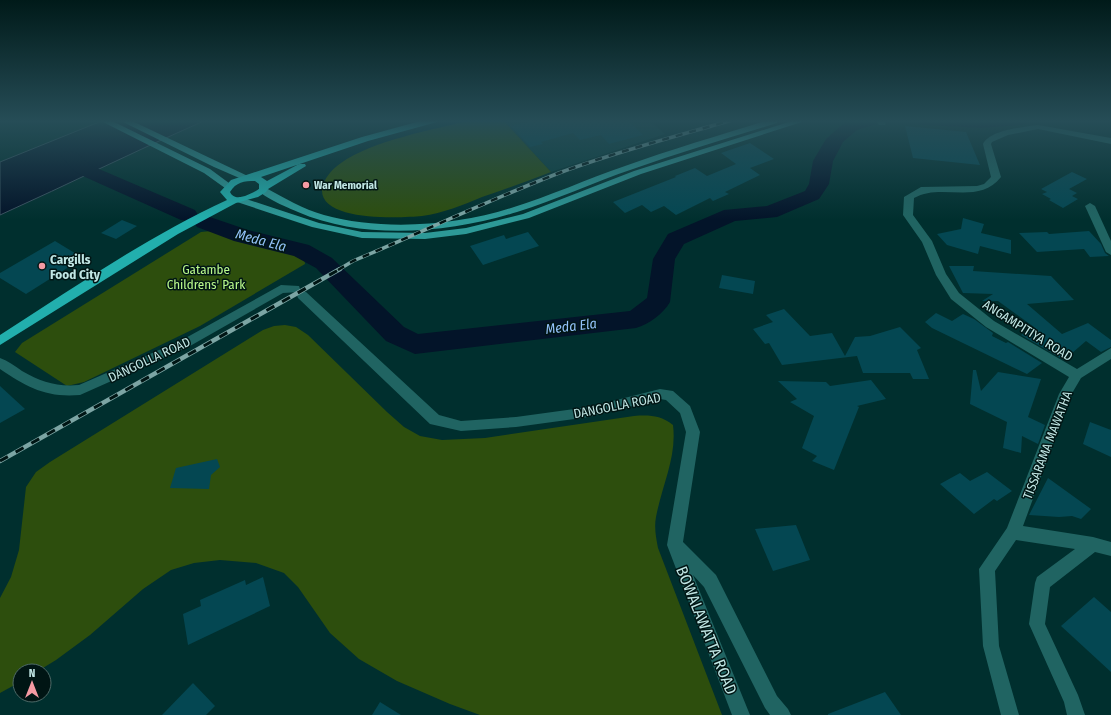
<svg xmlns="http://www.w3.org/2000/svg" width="1111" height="715" viewBox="0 0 1111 715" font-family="'Fira Sans Condensed',sans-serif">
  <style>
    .built { fill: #083e3d }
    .green { fill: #2d4e0d }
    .water { fill: #031429; stroke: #3c5361 }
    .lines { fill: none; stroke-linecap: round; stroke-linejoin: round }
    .river { fill: #031429; fill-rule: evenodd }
    .building { fill: #044752 }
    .minor { fill: #206462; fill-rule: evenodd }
    .major { fill: #2d9997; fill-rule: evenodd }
    .highway { fill: #22afad; fill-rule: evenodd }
    .rail-far1-casing { stroke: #7ca5a4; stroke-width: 3.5 }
    .rail-casing { stroke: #7ca5a4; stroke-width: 4.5 }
    .rail-far1 { stroke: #001514; stroke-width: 2.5; stroke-dasharray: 7; stroke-linecap: butt }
    .rail { stroke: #001514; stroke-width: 3; stroke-dasharray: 9; stroke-linecap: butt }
    .poi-dot { fill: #f49aa3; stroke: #001514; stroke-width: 1.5 }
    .labels { text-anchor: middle; stroke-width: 3; stroke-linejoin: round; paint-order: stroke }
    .far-poi-label { font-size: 11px; font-weight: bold; fill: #c0e6e4; stroke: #001514; text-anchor: start }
    .poi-label { font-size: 13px; font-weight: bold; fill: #c0e6e4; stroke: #001514; text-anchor: start }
    .park-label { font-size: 13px; fill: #b9f98b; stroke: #001514 }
    .street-label { font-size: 13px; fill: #c0e6e4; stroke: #001514 }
    .water-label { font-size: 14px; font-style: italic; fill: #93c2f9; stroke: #001514 }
    .near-street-label { font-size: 16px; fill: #c0e6e4; stroke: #001514 }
  </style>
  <rect width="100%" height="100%" fill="#002f2e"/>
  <!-- built -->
  <path class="built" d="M503,120H649L665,134L551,172Z"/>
  <!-- green -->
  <g class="green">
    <path d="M472,120H503L551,172C528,181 505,189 482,197C463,205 443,213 422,216C400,218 321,222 322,190C323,179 332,169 341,163C371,141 435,129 472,120Z"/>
    <path d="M211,231L304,257L305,264L200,326L84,382L67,386L15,352L22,343L201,232Z"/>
    <path d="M285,325L296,327L308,335L387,412L404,427L420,436L442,440L485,438L634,416C649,415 660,415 673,425C677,457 662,485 656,517C654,527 656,538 658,548L722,715H480L450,704L397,681L359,659L330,633L298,587L284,573L256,563L220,560L194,563L171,570L143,589L90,635L56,660L38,671H20V682L0,693V598L11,577L19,550L26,487L36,472L50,462L263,330L274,326Z"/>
  </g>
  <!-- water -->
  <path class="water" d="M104,120H206C137,150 69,184 0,215V162Z"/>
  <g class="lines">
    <!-- river -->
    <g class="river">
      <path d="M852,120H880L877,124L857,130L843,142L833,161L829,184L819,199L777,217L735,221L684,244L675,259L670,302C663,314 649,324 636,328L415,354L386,341L316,268L294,256L234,241L197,227L193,222L195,220L188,221L181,220L85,177L74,171L61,156L63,152C77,149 77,154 87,162C90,165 95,167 99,169L195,210L198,215L197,217L204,215L248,230L309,245L332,258L404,327L418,334L630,311L647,298L653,259L668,234L724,210L767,206L805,191L809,184L813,161L826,139L845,122Z"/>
      <path d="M916,120H1029L1026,124L1020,125L981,128L925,125L919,124Z"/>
    </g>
  </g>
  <!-- building -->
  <g class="building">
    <path d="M534,120H628L643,135L609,144L601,135L580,140L573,133L541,142L543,144L530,147L511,126Z"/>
    <path d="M905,126L966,132L980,165L913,158Z"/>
    <path d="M750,143L774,159L750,168L760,175L725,192L729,194L713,201L710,198L676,215L664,206L651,212L642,205L625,213L613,202L676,177L675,176L695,168L707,176L736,164L721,153Z"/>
    <path d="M1072,172L1087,179L1069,189L1077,193L1072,196L1078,199L1063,208L1049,200L1051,199L1042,194L1047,192L1041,189Z"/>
    <path d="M963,218L984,224L981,233L1011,240V254L980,246L978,254L947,245L937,234L961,229Z"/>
    <path d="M122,220L137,226L116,239L101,233Z"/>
    <path d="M1089,231L1101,244L1105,253L1109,256L1090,257L1084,249L1037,252L1019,233L1047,232L1049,234Z"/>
    <path d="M528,232L539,246L483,265L470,246L504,235L506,239Z"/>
    <path d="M55,241L83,258L26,294L0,278V273Z"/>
    <path d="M949,266H974L973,271L1051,276L1074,300L1027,304L1062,334L1088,323L1111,340V347L1101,352L1086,341L1064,360L1021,335L1034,327L998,301H982L993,294L963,293Z"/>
    <path d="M722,275L755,281L753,294L719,288Z"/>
    <path d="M784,309L810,336L832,333L845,356L855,337L870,336L900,327L921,348L917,350L929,379H913L910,373H863L857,356L782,365L769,343L765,344L753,329L773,322L766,315Z"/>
    <path d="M936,313L952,321L963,314L974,319L993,333L992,336L1006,343L1008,342L1042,363L1027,374L932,328L925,322Z"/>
    <path d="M973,370H976L981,391L998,372L1041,379L1028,417L1045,425L1038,444L1022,436L1021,453L1003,448L1007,422L970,404Z"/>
    <path d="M871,380L886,399L857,406L859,407L834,470L812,461L817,456L802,448L814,416L790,402L797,399L778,381L826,382L830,386Z"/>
    <path d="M0,386L25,409L0,423Z"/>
    <path d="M1090,422L1111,430V457L1083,444Z"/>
    <path d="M217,459L220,467L211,475L209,489L170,488L176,468Z"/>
    <path d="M987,472L1012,491L997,501L994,499L974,514L940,484L960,473L970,481Z"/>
    <path d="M1048,478L1091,509L1081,519L1072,516L1059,517L1029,515Z"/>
    <path d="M796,525L810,560L773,571L755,529Z"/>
    <path d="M263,577L270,606L188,645L183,614L201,606L200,600L245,580L246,585Z"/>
    <path d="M1094,597L1111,612V672L1061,626Z"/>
    <path d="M193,683L215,706L206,715H162Z"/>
    <path d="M885,692L901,715H828V714Z"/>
    <path d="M380,702L401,715H372Z"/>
  </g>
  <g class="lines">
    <!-- minor -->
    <g class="minor">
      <path d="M875,120H884L886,123L885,125H879Z"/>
      <path d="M1038,125L1111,138V144L1038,129L1008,135L992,142L991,144L1001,177C978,206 941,182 914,198L913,215L932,241L946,274L959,293L994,321L1077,369L1111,348V359L1081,378L1071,395L1023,526L1093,537L1111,542V556L1095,552L1050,587L1045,624L1078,695L1085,715H1067L1064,702L1029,624L1035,583L1037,577L1075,549L1016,540L995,571L999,646L1019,715H1001L983,646L979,569L1007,528L1059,394L1069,377L986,327L951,299L936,275L922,242L903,215L904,197L921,187L977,186L984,184L991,177L983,144C990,130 1023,127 1038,125Z"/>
      <path d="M1090,203L1095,206L1111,241V255L1106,252L1085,206Z"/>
      <path d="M281,285L299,286L300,289L299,292L283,293L190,346L80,395C46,398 27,387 0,369V358C8,361 15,366 22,371C41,382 57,387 79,385L182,340Z"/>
      <path d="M302,291L306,292L439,415L461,421L516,417L589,407L660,389L673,391L690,406L700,432L683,542L716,575L777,696L788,709L791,715H770L765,708L704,587L693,575L750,715H732L667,545L686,432L680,413L666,400L660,399L589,417L516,427L461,431L430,424L298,298L297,295L298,292Z"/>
    </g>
    <!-- major -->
    <g class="major">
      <path d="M99,120H110L210,169L233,186L228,189L225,188L204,173Z"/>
      <path d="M119,120H130L252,178L250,180H244L214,167Z"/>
      <path d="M768,120L778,121L777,123C729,138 681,152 633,169C594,182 556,200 517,212C449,233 365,241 298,212C287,207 266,199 258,190L260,188H266C284,198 303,209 324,215C381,231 455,226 511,208C550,196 587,179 625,166C672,149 721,135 768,120Z"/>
      <path d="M795,120H808L641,174L529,218L466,234L425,239L362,238L312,227L237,202L235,200L240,197L243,198L319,223L362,232L425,233L466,228L523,214L634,171Z"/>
    </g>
    <!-- highway -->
    <path class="highway" d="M424,120H438L437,122L368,141L261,177L267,181L299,164H305L306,166L268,189L266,192L258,197L236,203L178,234L0,345V335C73,288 147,237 227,200L220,192L231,180L362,137ZM255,181L259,184V189C251,194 235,203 230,192C236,182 244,181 255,181Z"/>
    <defs>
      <path id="rail-far1" d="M338,270L353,261C422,232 489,200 559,173C615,152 674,137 732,120"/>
      <path id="rail" d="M0,461L340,269"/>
    </defs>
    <!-- rail-far1 casing -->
    <use href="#rail-far1" class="rail-far1-casing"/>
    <!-- rail casing -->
    <use href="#rail" class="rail-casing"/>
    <!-- rail-far1 -->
    <use href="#rail-far1" class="rail-far1"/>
    <!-- rail -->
    <use href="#rail" class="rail"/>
  </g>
  <!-- sky -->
  <linearGradient id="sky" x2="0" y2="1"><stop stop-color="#001a19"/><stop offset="0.55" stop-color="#264d57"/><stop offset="1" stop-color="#264d57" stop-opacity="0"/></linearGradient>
  <rect width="1111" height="220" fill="url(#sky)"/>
  <!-- markers -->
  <g class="poi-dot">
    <circle cx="306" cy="185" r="4"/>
    <circle cx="42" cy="266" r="4"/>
  </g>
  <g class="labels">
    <!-- far-poi labels -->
    <g class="far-poi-label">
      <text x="314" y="189">War Memorial</text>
    </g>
    <!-- poi labels -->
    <g class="poi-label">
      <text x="50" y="264">Cargills<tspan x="50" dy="15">Food City</tspan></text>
    </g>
    <!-- park labels -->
    <g class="park-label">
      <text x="206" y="274">Gatambe<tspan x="206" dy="15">Childrens' Park</tspan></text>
    </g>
    <!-- street labels -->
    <g class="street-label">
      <text transform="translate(1028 330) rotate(32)" y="5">ANGAMPITIYA ROAD</text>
      <text transform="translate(149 359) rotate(-25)" y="5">DANGOLLA ROAD</text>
      <text transform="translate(617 405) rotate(-11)" y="5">DANGOLLA ROAD</text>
      <text transform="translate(1047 445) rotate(-69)" y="5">TISSARAMA MAWATHA</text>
    </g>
    <!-- water labels -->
    <g class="water-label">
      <text transform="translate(261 240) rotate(15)" y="5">Meda Ela</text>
      <text transform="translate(571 326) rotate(-7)" y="5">Meda Ela</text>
    </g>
    <!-- near-street labels -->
    <g class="near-street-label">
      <text transform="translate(707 630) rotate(68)" y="6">BOWALAWATTA ROAD</text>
    </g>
  </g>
  <!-- north arrow -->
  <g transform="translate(32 683)"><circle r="19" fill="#001514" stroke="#4d6967"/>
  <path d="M0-3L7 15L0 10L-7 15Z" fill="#f49aa3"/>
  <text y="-6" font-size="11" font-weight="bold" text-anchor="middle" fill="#c0e6e4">N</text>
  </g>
</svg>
